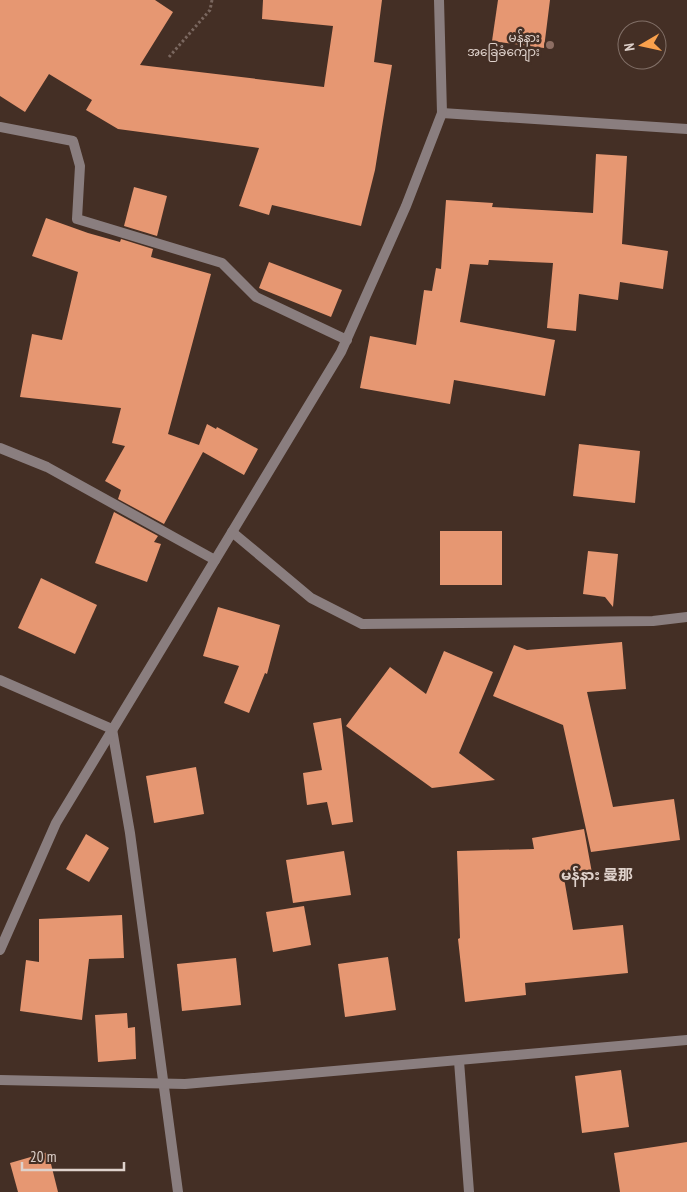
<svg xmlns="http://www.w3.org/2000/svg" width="687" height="1192" viewBox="0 0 687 1192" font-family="'PT Sans Narrow','Noto Sans SC','Noto Sans Myanmar',sans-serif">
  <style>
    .building { fill: #e69772 }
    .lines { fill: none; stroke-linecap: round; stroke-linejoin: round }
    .path { stroke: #7a675f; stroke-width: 3; stroke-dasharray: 2.5 2.5; stroke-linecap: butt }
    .minor { stroke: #8a7e7f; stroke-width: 10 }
    .tertiary { stroke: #8a7e7f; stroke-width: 10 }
    .education-dot { fill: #8d6e63; stroke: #442f25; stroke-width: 2 }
    .labels { text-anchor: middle; stroke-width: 5; stroke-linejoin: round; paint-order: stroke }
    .poi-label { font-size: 12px; fill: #dfd2cc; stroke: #442f25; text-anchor: end }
    .quarter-label { font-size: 15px; font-weight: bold; fill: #dfd2cc; stroke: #442f25 }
  </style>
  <rect width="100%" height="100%" fill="#442f25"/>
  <!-- building -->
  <g class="building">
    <path d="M0,0H155L173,12L140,65L324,87L333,26L262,19L263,0H382L374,62L392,65L375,170L361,226L272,205L269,215L239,206L259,148L118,129L86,110L92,100L49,74L25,112L0,96Z"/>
    <path d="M498,0H550L544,48L492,41Z"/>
    <path d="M596,154L627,156L622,244L668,251L663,289L620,282L618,300L579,294L576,331L547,328L553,263L489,260L488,265L470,264L460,322L555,340L545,396L454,380L450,404L360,388L370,336L416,345L424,290L432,291L436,268L441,269L446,200L493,203L492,207L593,213Z"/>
    <path d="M134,187L167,196L157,236L124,226Z"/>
    <path d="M46,218L88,233L120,242L121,239L153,249L151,257L211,274L168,434L199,445L207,424L216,429L217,427L258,449L244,475L203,452L164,524L118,499L121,490L105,481L125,446L112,443L121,408L20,397L32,334L62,340L78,272L32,256Z"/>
    <path d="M269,262L342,290L331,317L259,288Z"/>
    <path d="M579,444L640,451L635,503L573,496Z"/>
    <path d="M114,512L158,536L154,542L161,544L147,582L95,563Z"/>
    <rect x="440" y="531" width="62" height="54"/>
    <path d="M588,551L618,554L613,607L605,597L583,594Z"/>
    <path d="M41,578L97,605L75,654L18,628Z"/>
    <path d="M218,607L280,625L267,674L265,673L249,713L224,703L239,666L203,656Z"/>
    <path d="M622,642L626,689L587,692L613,807L674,799L680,840L591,852L563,725L493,696L514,645L527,650Z"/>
    <path d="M444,651L493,672L459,753L495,780L432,788L346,726L390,667L426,694Z"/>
    <path d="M341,718L353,822L332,825L327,802L307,805L303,773L322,770L313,723Z"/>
    <path d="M196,767L204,814L154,823L146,776Z"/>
    <path d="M584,829L592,873L564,878L573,930L623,925L628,973L525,983L526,995L465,1002L458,939L460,938L457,851L534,849L532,838Z"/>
    <path d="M86,834L109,848L89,882L66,869Z"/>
    <path d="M344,851L351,895L293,903L286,860Z"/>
    <path d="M304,906L311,945L273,952L266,912Z"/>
    <path d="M122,915L124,958L89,959L82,1020L20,1011L26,960L39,962V919Z"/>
    <path d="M388,957L396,1010L345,1017L338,964Z"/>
    <path d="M236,958L241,1005L182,1011L177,964Z"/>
    <path d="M127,1013L128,1028L135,1027L136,1059L98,1062L95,1015Z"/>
    <path d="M621,1070L629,1127L582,1133L575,1076Z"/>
    <path d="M687,1142V1192H620L614,1153Z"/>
    <path d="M48,1152L58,1192H18L10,1163Z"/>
  </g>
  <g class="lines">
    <!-- path -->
    <path class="path" d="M169,57L210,10L212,0"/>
    <!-- minor -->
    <g class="minor">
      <path d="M442,113L687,129"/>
      <path d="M0,127L73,141L80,166L77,219L222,263L256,297L347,340"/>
      <path d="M0,448L47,467L215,560"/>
      <path d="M232,532L311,598L362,624L653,621L687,617"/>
      <path d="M0,680L112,729L130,833L178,1192"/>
      <path d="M459,1061L469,1192"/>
      <path d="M0,1080L185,1084L687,1040"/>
    </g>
    <!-- tertiary -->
    <path class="tertiary" d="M0,950L56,823L341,352L406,206L442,113L439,0"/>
  </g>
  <!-- markers -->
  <circle class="education-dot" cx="550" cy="45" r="5"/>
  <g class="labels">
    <!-- poi labels -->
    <g class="poi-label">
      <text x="540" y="42">မန်နား<tspan x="540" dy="14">အခြေခံကျေား</tspan></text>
    </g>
    <!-- quarter labels -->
    <g class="quarter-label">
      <text x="597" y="880">မန်နား 曼那</text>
    </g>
  </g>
  <!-- north arrow -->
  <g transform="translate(642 45) rotate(261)"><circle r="24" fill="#442f25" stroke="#827068"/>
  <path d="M0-4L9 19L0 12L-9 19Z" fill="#f9a04c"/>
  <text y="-8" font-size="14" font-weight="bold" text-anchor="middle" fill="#dfd2cc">N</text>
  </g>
  <!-- scale -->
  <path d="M22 1162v8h102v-8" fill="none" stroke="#dfd2cc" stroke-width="2.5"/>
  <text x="30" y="1162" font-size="15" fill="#dfd2cc" stroke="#442f25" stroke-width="4" paint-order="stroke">20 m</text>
</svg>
